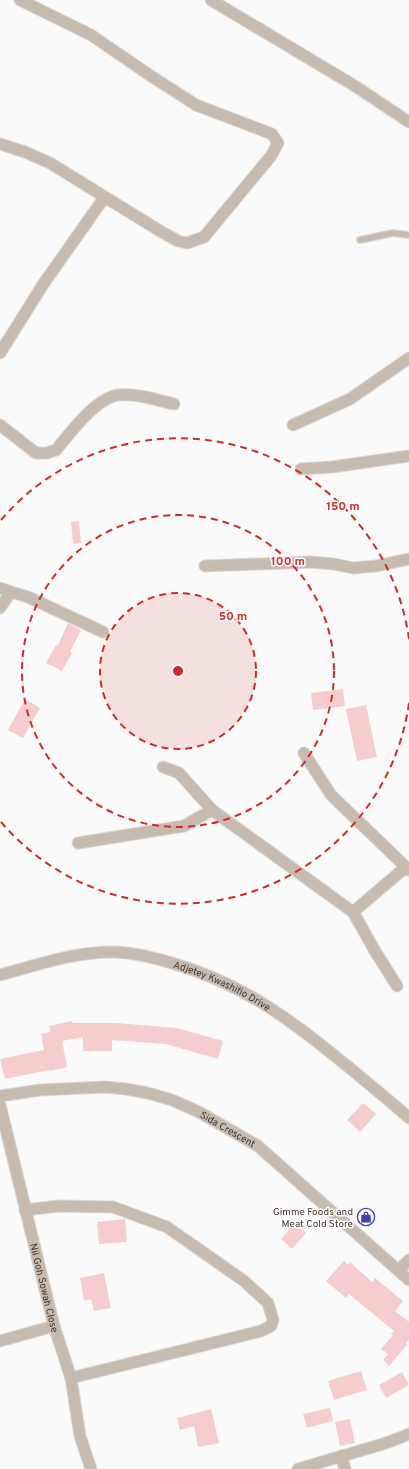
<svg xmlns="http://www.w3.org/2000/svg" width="409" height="1469" viewBox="0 0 409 1469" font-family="Overpass,sans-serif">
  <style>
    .building { fill: #f6cdcf }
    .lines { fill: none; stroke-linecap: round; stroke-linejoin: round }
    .service-casing { stroke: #d9d6d5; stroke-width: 8 }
    .minor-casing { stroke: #d9d6d5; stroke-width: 13 }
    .service { stroke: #c7bbaf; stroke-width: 5.5 }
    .minor { stroke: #c7bbaf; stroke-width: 11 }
    .ring { fill: none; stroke: #d62828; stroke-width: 2; stroke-dasharray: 7 5 }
    .labels { text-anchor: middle; stroke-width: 3; stroke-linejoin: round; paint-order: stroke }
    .street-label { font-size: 10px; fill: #42332e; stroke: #fff }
    .poi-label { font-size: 10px; fill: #42332e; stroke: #fff; text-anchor: end }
    .centre { fill: #d62828; stroke: #fff; stroke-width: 2 }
    .ring-label { font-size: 12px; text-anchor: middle; font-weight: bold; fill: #d62828; stroke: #fff; stroke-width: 3; stroke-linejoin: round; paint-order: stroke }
  </style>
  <rect width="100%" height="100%" fill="#fafafa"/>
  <!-- building -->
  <g class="building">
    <path d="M79,521L81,543L73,544L71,522Z"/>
    <path d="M68,623L81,630L70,652L72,653L62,671L46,663L56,645H58Z"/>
    <path d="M343,689L345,706L313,710L311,693Z"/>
    <path d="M25,699L40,708L23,738L8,730Z"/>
    <path d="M366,705L377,757L357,761L346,709Z"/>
    <path d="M72,1021V1023H117L177,1028L223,1041L218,1059L166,1044L112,1040V1051H83V1037L62,1041L67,1067L49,1071V1070L5,1079L0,1059L44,1050L41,1034L50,1032L49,1026Z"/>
    <path d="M363,1103L376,1114L360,1132L347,1120Z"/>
    <path d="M125,1219L127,1242L99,1244L97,1222Z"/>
    <path d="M295,1223L306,1233L292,1249L281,1239Z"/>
    <path d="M344,1261L348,1265L350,1262L372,1282L375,1278L403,1301L395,1311L409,1322V1339L406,1343L407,1345L389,1366L383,1360L388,1354L381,1349L393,1335L391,1334L394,1331L349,1294L346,1298L326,1281Z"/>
    <path d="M104,1273L111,1308L94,1311L91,1299L84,1301L80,1278Z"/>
    <path d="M361,1371L367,1390L334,1400L328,1381Z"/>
    <path d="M402,1372L409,1385L386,1398L379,1385Z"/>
    <path d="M330,1408L333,1421L307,1428L303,1414Z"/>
    <path d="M211,1409L219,1443L198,1447L194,1426L180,1430L177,1418Z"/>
    <path d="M350,1419L355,1443L340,1446L335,1422Z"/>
  </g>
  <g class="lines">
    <defs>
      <path id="service" d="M360,240L393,233L409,235"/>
      <g id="minor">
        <path d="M211,0L355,86L409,122"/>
        <path d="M0,144L25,152L50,163L160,231L178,241L187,243L204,237L271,156L278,143L272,134L196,105L151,76L91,35L20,0"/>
        <path d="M0,353L44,283L104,198"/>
        <path d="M0,425L36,453H47L56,450C70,433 96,398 118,395C137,393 156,400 174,404"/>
        <path d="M293,425L350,399L409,358"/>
        <path d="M301,469L332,467L409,456"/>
        <path d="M205,566L311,562L334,564L353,568L376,566L409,559"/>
        <path d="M0,588L11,592"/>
        <path d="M0,608L11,592L28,597L103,632"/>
        <path d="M304,753L331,795L409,870"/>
        <path d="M163,767L179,773L212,810L353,912L406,867"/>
        <path d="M78,843L184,826L212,810"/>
        <path d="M353,912L375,951L397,986"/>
        <path id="s1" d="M0,975C38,965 76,951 116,952C136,953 156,958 175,964C246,985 295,1023 351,1069C370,1085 390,1101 409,1118"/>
        <path id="s2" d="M0,1096L40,1090L105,1087L126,1089L148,1093L172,1100L199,1112L258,1146L409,1280"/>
        <path id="s3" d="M0,1105L54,1326L71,1378L80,1436L91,1469"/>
        <path d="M25,1210L59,1206L113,1207L167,1227L244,1281L268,1303L273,1320L271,1326L261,1331L71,1378"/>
        <path d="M399,1270L409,1260"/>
        <path d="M0,1341L54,1326"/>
        <path d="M341,1456L345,1469"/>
        <path d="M298,1469L383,1444L402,1437L409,1434"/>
      </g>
    </defs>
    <!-- service casing -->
    <use href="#service" class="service-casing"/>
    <!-- minor casing -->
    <use href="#minor" class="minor-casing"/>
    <!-- service -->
    <use href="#service" class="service"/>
    <!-- minor -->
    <use href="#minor" class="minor"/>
  </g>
  <!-- distance rings -->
  <circle cx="178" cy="671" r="78" fill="#d62828" fill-opacity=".12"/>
  <g class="ring">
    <circle cx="178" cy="671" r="78"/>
    <circle cx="178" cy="671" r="156"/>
    <path d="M409 703A233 233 0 0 1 1 822M1 520A233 233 0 0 1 409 639"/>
  </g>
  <!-- icons -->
  <defs>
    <symbol id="shop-ring" viewBox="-11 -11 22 22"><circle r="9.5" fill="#fff" stroke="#4242b7" stroke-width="1.5"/><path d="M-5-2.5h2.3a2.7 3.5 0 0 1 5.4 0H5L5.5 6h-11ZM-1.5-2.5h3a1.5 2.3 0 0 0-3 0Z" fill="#4242b7"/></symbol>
  </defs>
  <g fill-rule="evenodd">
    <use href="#shop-ring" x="356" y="1207" width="20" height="20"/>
  </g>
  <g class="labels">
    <!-- street labels -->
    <g class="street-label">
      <text dy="4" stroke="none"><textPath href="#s1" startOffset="231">Adjetey Kwashifio Drive</textPath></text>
      <text dy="4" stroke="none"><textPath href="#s2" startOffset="237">Sida Crescent</textPath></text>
      <text dy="4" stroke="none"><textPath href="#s3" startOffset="188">Nii Goh Sowah Close</textPath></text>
    </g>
    <!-- poi labels -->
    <g class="poi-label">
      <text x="353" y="1215">Gimme Foods and<tspan x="353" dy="12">Meat Cold Store</tspan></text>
    </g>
  </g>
  <circle cx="178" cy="671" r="6" class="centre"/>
  <g class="ring-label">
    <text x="343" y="510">150 m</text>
    <text x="288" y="565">100 m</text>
    <text x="233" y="620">50 m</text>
  </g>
</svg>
